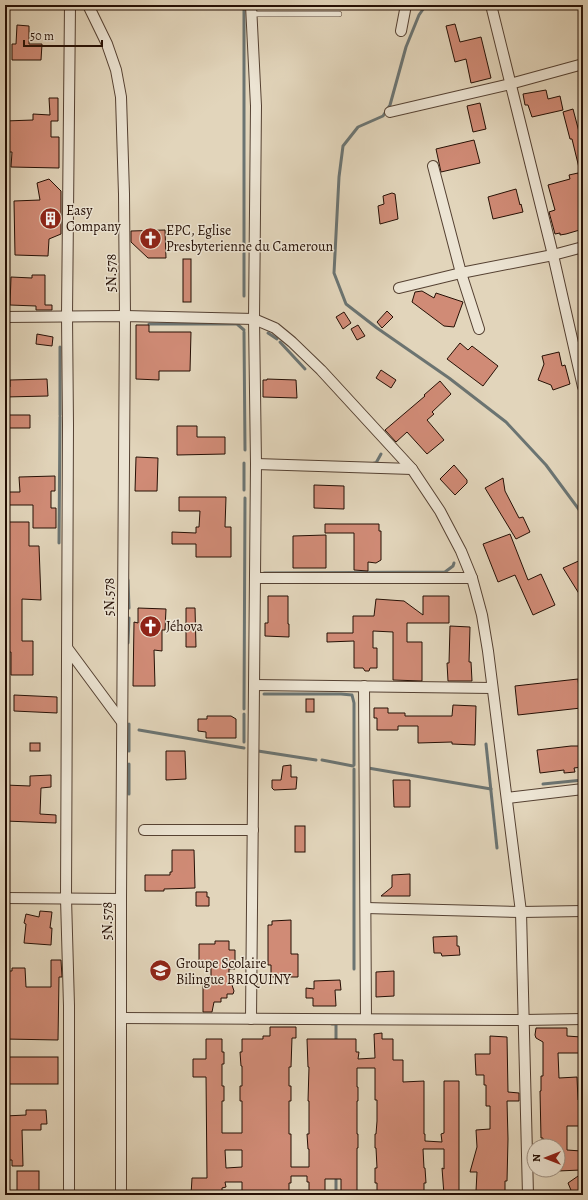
<svg xmlns="http://www.w3.org/2000/svg" width="588" height="1200" viewBox="0 0 588 1200" font-family="Alegreya,serif">
  <style>
    .lines { fill: none; stroke-linecap: round; stroke-linejoin: round }
    .stream { stroke: #6b7472; stroke-width: 3 }
    .building { fill: #d08b76; stroke: #261005; fill-rule: evenodd }
    .lane-casing { stroke: #554132; stroke-width: 6 }
    .street-casing { stroke: #554132; stroke-width: 12 }
    .lane { stroke: #ece4d3; stroke-width: 5 }
    .street { stroke: #ece4d3; stroke-width: 10 }
    .labels { text-anchor: middle; stroke-width: 3; stroke-linejoin: round; paint-order: stroke }
    .poi-label { font-size: 14px; fill: #261005; stroke: #ece4d3; text-anchor: start }
    .street-label { font-size: 14px; fill: #261005; stroke: #ece4d3 }
  </style>
  <rect width="100%" height="100%" fill="#e2d5bb"/>
  <filter id="stains"><feTurbulence type="fractalNoise" baseFrequency=".005" numOctaves="4"/><feColorMatrix values="0 0 0 0 .2 0 0 0 0 .09 0 0 0 0 .02 0 0 0 .5 -.17"/></filter>
  <radialGradient id="worn" r=".72"><stop offset=".6" stop-color="#630" stop-opacity="0"/><stop offset="1" stop-color="#630" stop-opacity=".3"/></radialGradient>
  <g class="lines">
    <!-- stream -->
    <g class="stream">
      <path d="M244,5V296"/>
      <path d="M426,5L419,15L406,47L390,105L383,116L358,127L343,146L339,177L334,273L346,304L377,328L449,378L506,422L546,465L583,515"/>
      <path d="M149,324H237L244,330"/>
      <path d="M244,332L245,450"/>
      <path d="M268,333L277,339"/>
      <path d="M280,342L305,369"/>
      <path d="M60,347V415"/>
      <path d="M244,463V490"/>
      <path d="M374,463H376L381,454"/>
      <path d="M59,543L60,417"/>
      <path d="M264,573L445,572L453,566L454,563"/>
      <path d="M128,580L129,608"/>
      <path d="M128,643L129,618"/>
      <path d="M264,694H341L352,695L354,703V765"/>
      <path d="M244,709L245,498"/>
      <path d="M244,714V742"/>
      <path d="M129,724V751"/>
      <path d="M139,730L244,748"/>
      <path d="M486,744L497,848"/>
      <path d="M258,751L316,760"/>
      <path d="M322,760L353,766"/>
      <path d="M368,768L491,789"/>
      <path d="M543,784L583,780"/>
      <path d="M129,794V764"/>
      <path d="M354,969V769"/>
      <path d="M332,1024H336V1042"/>
      <path d="M336,1177V1195"/>
    </g>
  </g>
  <!-- building -->
  <g class="building">
    <path d="M455,24L460,42L481,37L491,78L471,83L466,59L455,62L446,26Z"/>
    <path d="M17,25L29,26V44H42L41,60H12V44H16Z"/>
    <path d="M546,90L548,99L560,96L563,110L532,117L528,105H525L523,94Z"/>
    <path d="M49,98H58V121H51V137H59V168L11,167L12,152H5V121L33,120V114L50,115Z"/>
    <path d="M480,103L486,129L473,132L467,106Z"/>
    <path d="M573,109L583,147V172H580L572,139H570L563,112Z"/>
    <path d="M474,140L480,163L441,172L436,149Z"/>
    <path d="M578,173L583,194V229L566,234L560,235V233L555,234L549,212L555,210L548,185L570,179L569,175Z"/>
    <path d="M49,179L61,191V234L49,239L48,256L15,255L14,201L40,200L37,183Z"/>
    <path d="M516,189L520,205L521,204L523,212L493,219L488,197Z"/>
    <path d="M392,193L395,194L398,219L380,224L378,206L384,204L383,196Z"/>
    <path d="M165,230L166,258H148L131,242V231Z"/>
    <rect x="183" y="259" width="8" height="43"/>
    <path d="M32,275H45V305H52V310H36V306L10,305L11,277L32,278Z"/>
    <path d="M422,291L434,298L436,293L463,302L454,327L444,326L412,302L415,292Z"/>
    <path d="M387,311L393,317L382,328L377,322Z"/>
    <path d="M344,312L351,323L343,329L336,317Z"/>
    <path d="M136,325H149V332H191L190,371H159V380L136,379Z"/>
    <path d="M358,325L365,336L357,340L351,329Z"/>
    <path d="M37,334L53,337L52,346L36,344Z"/>
    <path d="M460,343L468,350L472,346L498,366L483,386L447,359Z"/>
    <path d="M559,352L562,366L565,365L570,384L553,390L551,385L538,380L544,364L542,356Z"/>
    <path d="M381,370L396,380L391,388L376,378Z"/>
    <path d="M47,379L48,396L5,397V387H10V380Z"/>
    <path d="M267,379L296,380L297,398L263,397V380H267Z"/>
    <path d="M440,381L451,394L432,412L434,414L427,420L444,440L427,454L407,432L396,442L385,430L425,396L424,395Z"/>
    <path d="M9,415H30V428H8Z"/>
    <path d="M177,426H197V437H225V454L177,455Z"/>
    <path d="M136,457L158,458L157,491H135Z"/>
    <path d="M454,465L467,480V483L455,495L440,479Z"/>
    <path d="M55,476V491H51V508H56V528H33V505H5V492H20L19,477Z"/>
    <path d="M503,478L505,491L519,518L523,517L530,532L516,539L485,488Z"/>
    <path d="M314,485L344,486V509L314,508Z"/>
    <path d="M179,497H226L225,527H231V557H196V544H172V532L196,533V527H199L200,511H179Z"/>
    <path d="M5,522H29V546H39L41,600L22,599V641H33V675H11V652H5Z"/>
    <path d="M325,524H379V531H381V560L376,563L368,562V571L354,570V533H325Z"/>
    <path d="M510,534L528,580L541,574L555,605L533,615L515,575L498,582L483,544Z"/>
    <path d="M326,535V568H293V536Z"/>
    <path d="M583,559V600L563,568Z"/>
    <path d="M268,596H288V624H289V637L265,636V623H268Z"/>
    <path d="M423,596H449V623H407V642H422V681L393,680V632L373,631V648H377V668H370L369,671H365L363,668H354V641L327,642V633H353V616H374L376,599L404,601L423,615Z"/>
    <path d="M138,608L166,609L165,630H162V651L154,650L155,686H133L134,622L138,623Z"/>
    <path d="M186,608H195L196,647H186Z"/>
    <path d="M450,626L470,627L469,662H471L472,681H448L447,663H449Z"/>
    <path d="M578,679L581,708L518,715L515,686Z"/>
    <path d="M14,695L57,697V713L14,711Z"/>
    <rect x="306" y="699" width="8" height="13"/>
    <path d="M453,705L476,706L475,745L452,744V742L418,743V726H398V730H377V718H374V708H388V713H405V716H452Z"/>
    <path d="M207,716H231L236,719V738H206V732L198,731V719H207Z"/>
    <rect x="30" y="743" width="10" height="8"/>
    <path d="M571,746H580L582,767L574,768L575,772L564,773V770L540,773L537,750Z"/>
    <path d="M166,751H185L186,779L166,780Z"/>
    <path d="M291,765V777H297L296,789L274,790L272,788V780H281L283,766Z"/>
    <path d="M51,775V787L41,788L40,814L56,815V823L5,821V785L30,786V776Z"/>
    <path d="M393,780H410V807H394Z"/>
    <rect x="295" y="826" width="10" height="26"/>
    <path d="M172,850H194L195,888L164,889V891H145V875H170V872H172Z"/>
    <path d="M410,874V896H381L392,887V875Z"/>
    <path d="M196,892H207V897H209V906H196Z"/>
    <path d="M40,911L52,912L50,928H52L51,945L24,943L26,924L24,923L26,914L39,917Z"/>
    <path d="M291,920V954H298V977H271V965H268V925H272V921Z"/>
    <path d="M457,936V946H459L460,955L442,956L441,953H434L433,937Z"/>
    <path d="M215,941H229V950H235V969H229V983L232,985L234,991L233,994H227V998H221V1002H214L212,1012H203V982H211V966H199V944H215Z"/>
    <path d="M51,960H61L62,977H59L58,1040L5,1039V971H12V968H25L26,987H51Z"/>
    <path d="M394,971V996L376,997V972Z"/>
    <path d="M340,980L341,990H335L336,1006H313V998H306V988L314,989V981Z"/>
    <path d="M270,1027H296V1038H292L291,1067H289V1086H291V1101H289V1134H291V1167H309V1149H308L307,1134H309V1101H308L309,1067H308L307,1039H356V1052H359L358,1059L375,1058L374,1034L382,1033V1039H393V1060H403V1082L424,1081V1134H425V1141L442,1142L441,1134L444,1133V1081H459V1195H444L442,1168L444,1169V1149H423L424,1168H425L426,1183H424V1195H377V1183H375V1168H377L376,1148H375V1134H376L377,1121V1100H375V1068H357V1087H358V1101H357V1134H358V1148H357V1195H341V1179H325V1195H309V1182H307V1176H291V1183H289V1195H242V1182H225L226,1187L222,1188V1195H191L192,1178H207L206,1077H193V1059H206V1039H222V1052H224V1064H222V1086H224V1101H222V1133H242V1101H240V1086H242V1066H241L240,1052H242V1039H263V1036H270ZM225,1150H242V1167L226,1168Z"/>
    <path d="M536,1028H567V1036L581,1037V1040H583V1053H558L559,1078L577,1077L578,1100H580V1126H567V1150L581,1151V1170L558,1171V1146H543V1138H541L540,1091H541V1076H543V1042L536,1038L535,1035Z"/>
    <path d="M490,1036L507,1037L508,1092L519,1093V1101H507L508,1139L507,1181H505V1195H490V1191H476L477,1172H470L477,1147L476,1130L490,1129V1106H486V1085H484V1075H476L475,1054H490Z"/>
    <rect x="5" y="1057" width="53" height="27"/>
    <path d="M26,1110H46L47,1124H41V1130H22L23,1166H12V1160H5V1116L26,1115Z"/>
    <rect x="17" y="1171" width="22" height="24"/>
    <path d="M581,1174L583,1183V1195H573L568,1183Z"/>
  </g>
  <g class="lines">
    <defs>
      <path id="lane" d="M252,14H339"/>
      <g id="street">
        <path d="M88,5L107,44L116,70L121,97L124,194L125,316L121,899V1195"/>
        <path d="M491,5L553,255L583,387"/>
        <path d="M401,31L406,5"/>
        <path d="M390,112L510,84L583,64"/>
        <path d="M433,166L461,273L479,329"/>
        <path d="M399,288L461,273L553,255L583,247"/>
        <path d="M5,317L125,316L254,319L275,328L292,342L321,370L412,469L440,511L461,551L472,578L482,615L488,651L521,912L528,1195"/>
        <path d="M256,464L412,469"/>
        <path d="M255,578H472"/>
        <path d="M68,649L122,722"/>
        <path d="M254,685L492,688"/>
        <path d="M364,686L366,1019"/>
        <path d="M507,798L583,789"/>
        <path d="M144,830H253"/>
        <path d="M5,898L121,899"/>
        <path d="M366,908L521,912L583,911"/>
        <path d="M122,1018L524,1020L583,1019"/>
        <path d="M251,1019L256,464L254,319L256,106L251,5"/>
        <path d="M69,1195V1006L66,898L68,425L67,316L70,5"/>
      </g>
    </defs>
    <!-- lane casing -->
    <use href="#lane" class="lane-casing"/>
    <!-- street casing -->
    <use href="#street" class="street-casing"/>
    <!-- lane -->
    <use href="#lane" class="lane"/>
    <!-- street -->
    <use href="#street" class="street"/>
  </g>
  <!-- icons -->
  <defs>
    <symbol id="building-disc" viewBox="-11 -11 22 22"><circle r="9.5" fill="#8f2418" stroke="#ece4d3"/><path d="M-4-6H4V6H1V3H-1V6H-4ZM-2.5-4.3h1.7v1.8h-1.7ZM.8-4.3h1.7v1.8H.8ZM-2.5-1h1.7V.8h-1.7ZM.8-1h1.7V.8H.8Z" fill="#fff"/></symbol>
    <symbol id="church-disc" viewBox="-11 -11 22 22"><circle r="9.5" fill="#8f2418" stroke="#ece4d3"/><path d="M-1.2-6h2.4v3.5h3.3v2.4h-3.3V6h-2.4V-.1h-3.3v-2.4h3.3Z" fill="#fff"/></symbol>
    <symbol id="school-disc" viewBox="-11 -11 22 22"><circle r="9.5" fill="#8f2418" stroke="#ece4d3"/><path d="M0-5L7-2L0 1L-7-2ZM-4 1L0 2.5L4 1V4Q0 6-4 4Z" fill="#fff"/></symbol>
  </defs>
  <g fill-rule="evenodd">
    <use href="#building-disc" x="38" y="206" width="25" height="25"/>
    <use href="#church-disc" x="138" y="226" width="25" height="25"/>
    <use href="#church-disc" x="138" y="614" width="25" height="25"/>
    <use href="#school-disc" x="148" y="958" width="25" height="25"/>
  </g>
  <g class="labels">
    <!-- poi labels -->
    <g class="poi-label">
      <text x="66" y="215">Easy<tspan x="66" dy="16">Company</tspan></text>
      <text x="166" y="235">EPC, Eglise<tspan x="166" dy="16">Presbyterienne du Cameroun</tspan></text>
      <text x="166" y="631">Jéhova</text>
      <text x="176" y="968">Groupe Scolaire<tspan x="176" dy="16">Bilingue BRIQUINY</tspan></text>
    </g>
    <!-- street labels -->
    <g class="street-label">
      <text transform="translate(111 273) rotate(-90)" y="5">5N.578</text>
      <text transform="translate(109 597) rotate(-90)" y="5">5N.578</text>
      <text transform="translate(107 921) rotate(-90)" y="5">5N.578</text>
    </g>
  </g>
  <!-- margin -->
  <rect width="588" height="1200" fill="none" stroke="#e2d5bb" stroke-width="20"/>
  <rect x="6" y="6" width="576" height="1188" fill="none" stroke="#261005" stroke-width="2"/>
  <rect x="10" y="10" width="568" height="1180" fill="none" stroke="#261005"/>
  <!-- north arrow -->
  <g transform="translate(546 1158) rotate(270)"><circle r="19" fill="#ece4d3" stroke="#9d8f81"/>
  <path d="M0-3L7 15L0 10L-7 15Z" fill="#8f2418"/>
  <text y="-6" font-size="11" font-weight="bold" text-anchor="middle" fill="#261005">N</text>
  </g>
  <!-- scale -->
  <path d="M24 40v6h78v-6" fill="none" stroke="#261005" stroke-width="2"/>
  <text x="30" y="40" font-size="12" fill="#261005" stroke="#ece4d3" stroke-width="3" paint-order="stroke">50 m</text>
  <rect width="100%" height="100%" filter="url(#stains)"/>
  <rect width="100%" height="100%" fill="url(#worn)"/>
</svg>
